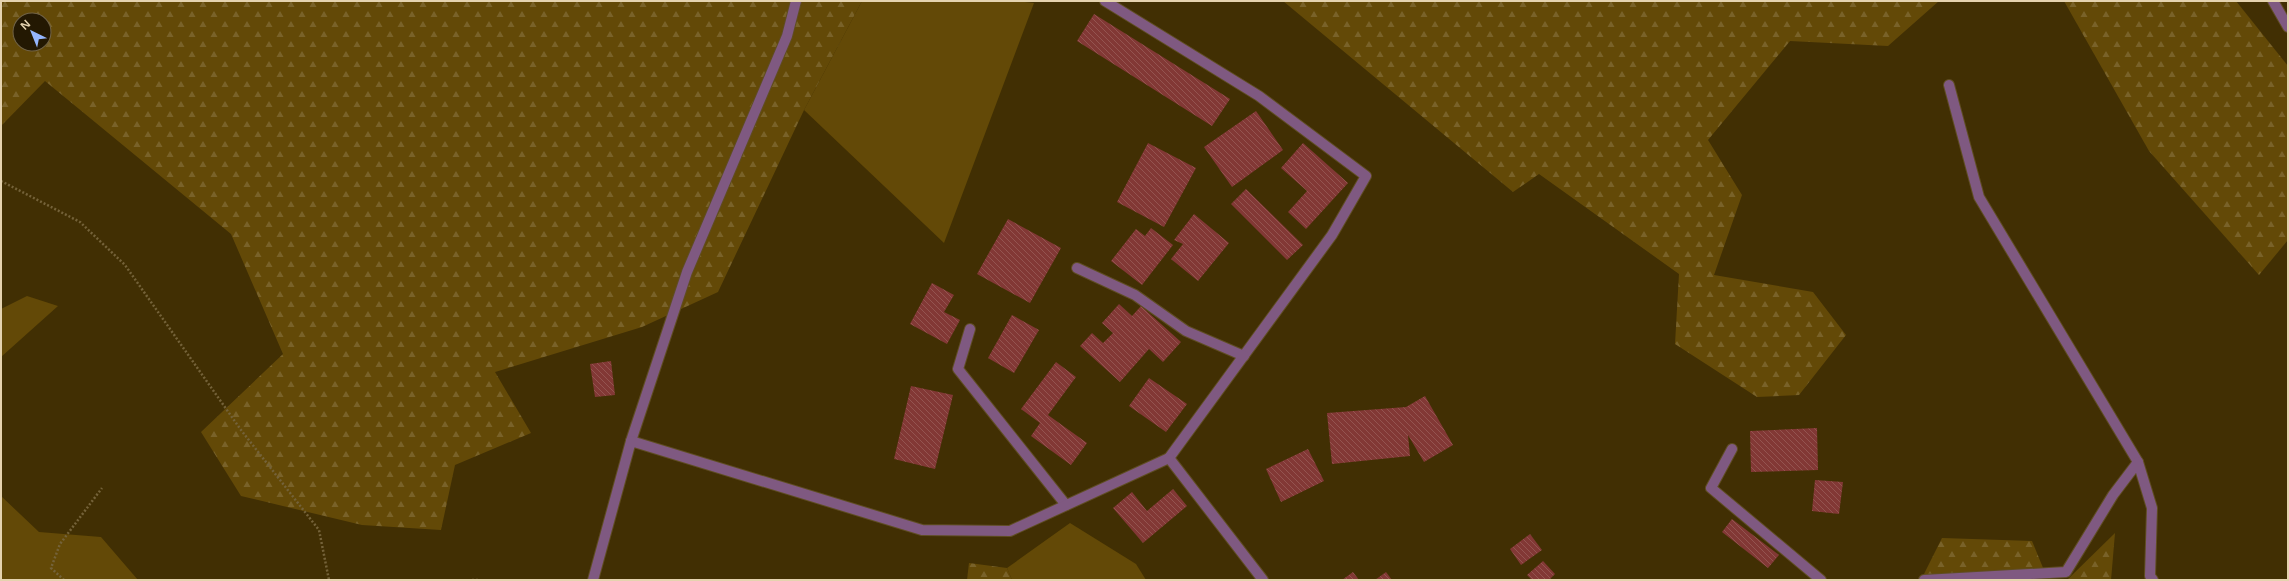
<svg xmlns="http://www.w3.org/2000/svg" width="2289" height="581" viewBox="0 0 2289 581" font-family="'Open Sans',sans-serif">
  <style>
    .grass { fill: #634907 }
    .forest { fill: url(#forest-firs); fill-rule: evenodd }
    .building { fill: url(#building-back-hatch) }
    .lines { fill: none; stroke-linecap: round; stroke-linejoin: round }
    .minor-casing { stroke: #5f4d22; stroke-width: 12 }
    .path { stroke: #746239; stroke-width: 2.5; stroke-dasharray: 2 2; stroke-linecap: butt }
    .minor { stroke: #7f5981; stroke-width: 10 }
  </style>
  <defs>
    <pattern id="forest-firs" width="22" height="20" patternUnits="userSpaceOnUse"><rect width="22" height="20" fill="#634907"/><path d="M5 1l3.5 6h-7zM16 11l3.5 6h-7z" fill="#796229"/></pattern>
    <pattern id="building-back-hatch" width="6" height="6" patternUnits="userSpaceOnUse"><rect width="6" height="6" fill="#823835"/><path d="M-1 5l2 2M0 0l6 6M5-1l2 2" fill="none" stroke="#945450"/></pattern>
  </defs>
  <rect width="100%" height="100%" fill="#412f03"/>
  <!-- grass -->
  <g class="grass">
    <path d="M862,1H1016L1034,3L944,243L804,110Z"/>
    <path d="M27,296L58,306L1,357V309Z"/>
    <path d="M1,496L39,532L101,537L138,580H1Z"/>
    <path d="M1070,523L1136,564L1146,580H1012L1007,568Z"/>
  </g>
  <!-- forest -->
  <g class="forest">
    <path d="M1,1H862L804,110L718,292L642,327L495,372L531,433L455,465L441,530L362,525L241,496L201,432L283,354L231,234L45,81L1,126ZM20,20H44V44H20Z"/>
    <path d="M1283,1H1939L1888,46L1790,41L1708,140L1742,195L1714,275L1813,292L1846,335L1799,395L1757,397L1675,344L1679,274L1539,174L1513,192Z"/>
    <path d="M2064,1H2236L2288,66V240L2259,275L2149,151Z"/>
    <path d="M2115,533L2111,580H2067Z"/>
    <path d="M1942,538L2032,541L2048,580H1921Z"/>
    <path d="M969,563L1007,568L1012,580H967Z"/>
  </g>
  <!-- building -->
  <g class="building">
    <path d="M1094,14L1230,99L1212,126L1077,41Z"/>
    <path d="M1256,111L1283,150L1232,187L1204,147Z"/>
    <path d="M1148,143L1196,168L1164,227L1117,202Z"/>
    <path d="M1303,143L1348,183L1306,229L1288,212L1307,191L1281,168Z"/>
    <path d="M1246,189L1303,245L1287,260L1231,204Z"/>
    <path d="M1194,214L1229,243L1198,281L1171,259L1183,244L1174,240Z"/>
    <path d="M1008,219L1061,248L1030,303L977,274Z"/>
    <path d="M1151,228L1173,245L1142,285L1111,261L1136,229L1145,236Z"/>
    <path d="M932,283L954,295L944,312L960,320L947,344L910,324Z"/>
    <path d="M1119,304L1132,316L1141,306L1181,342L1163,362L1149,349L1120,382L1080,346L1092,333L1103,343L1113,333L1102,323Z"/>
    <path d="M1012,315L1039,330L1014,373L988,358Z"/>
    <path d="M611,361L615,395L595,397L590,364Z"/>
    <path d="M1056,362L1076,377L1048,415L1087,443L1071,465L1031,436L1040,423L1021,409Z"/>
    <path d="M1149,378L1187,404L1166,432L1129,406Z"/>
    <path d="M911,386L953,395L935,469L894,459Z"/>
    <path d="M1425,396L1453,445L1424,462L1408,435L1410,456L1332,464L1327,413L1406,407Z"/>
    <path d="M1817,428L1818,470L1751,472L1750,431Z"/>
    <path d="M1308,449L1324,481L1281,502L1266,469Z"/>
    <path d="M1815,480L1843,482L1839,514L1812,511Z"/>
    <path d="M1173,489L1187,506L1143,543L1113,508L1132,492L1147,511Z"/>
    <path d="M1732,519L1779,555L1768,568L1722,532Z"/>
    <path d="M1530,534L1542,550L1521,565L1510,549Z"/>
    <path d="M1543,561L1555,574L1549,580H1532L1527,575Z"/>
    <path d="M1353,572L1359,580H1342Z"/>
    <path d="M1386,572L1392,580H1375Z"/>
  </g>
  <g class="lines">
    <defs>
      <g id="minor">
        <path d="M1105,1L1259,96L1366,176L1332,235L1169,458L1263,580"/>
        <path d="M2273,1L2288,27"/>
        <path d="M1949,85L1979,197L2138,462"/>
        <path d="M1077,268L1135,295L1186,331L1244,356"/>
        <path d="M970,329L958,369L1066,505"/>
        <path d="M631,441L687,272L787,36L796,1"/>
        <path d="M1732,449L1711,488L1821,580"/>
        <path d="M593,580L631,441L922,530L1010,531L1169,458"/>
        <path d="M1924,580L2066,572L2113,495L2138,462L2152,508L2150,576L2153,580"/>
      </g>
    </defs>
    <!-- minor casing -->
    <use href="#minor" class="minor-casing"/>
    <!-- path -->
    <g class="path">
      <path d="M1,181L80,222L125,265L241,430L319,530L329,580"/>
      <path d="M64,580L51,568L60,544L102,488"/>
      <path d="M472,580H479"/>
    </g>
    <!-- minor -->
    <use href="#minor" class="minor"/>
  </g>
  <!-- border -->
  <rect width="2289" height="581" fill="none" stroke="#e5d3af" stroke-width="4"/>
  <!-- north arrow -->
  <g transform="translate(32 32) rotate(317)"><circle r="19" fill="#231802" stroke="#716347"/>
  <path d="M0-3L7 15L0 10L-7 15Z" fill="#95b6fd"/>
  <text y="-6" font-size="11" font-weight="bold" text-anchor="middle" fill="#e5d3af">N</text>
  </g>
</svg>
